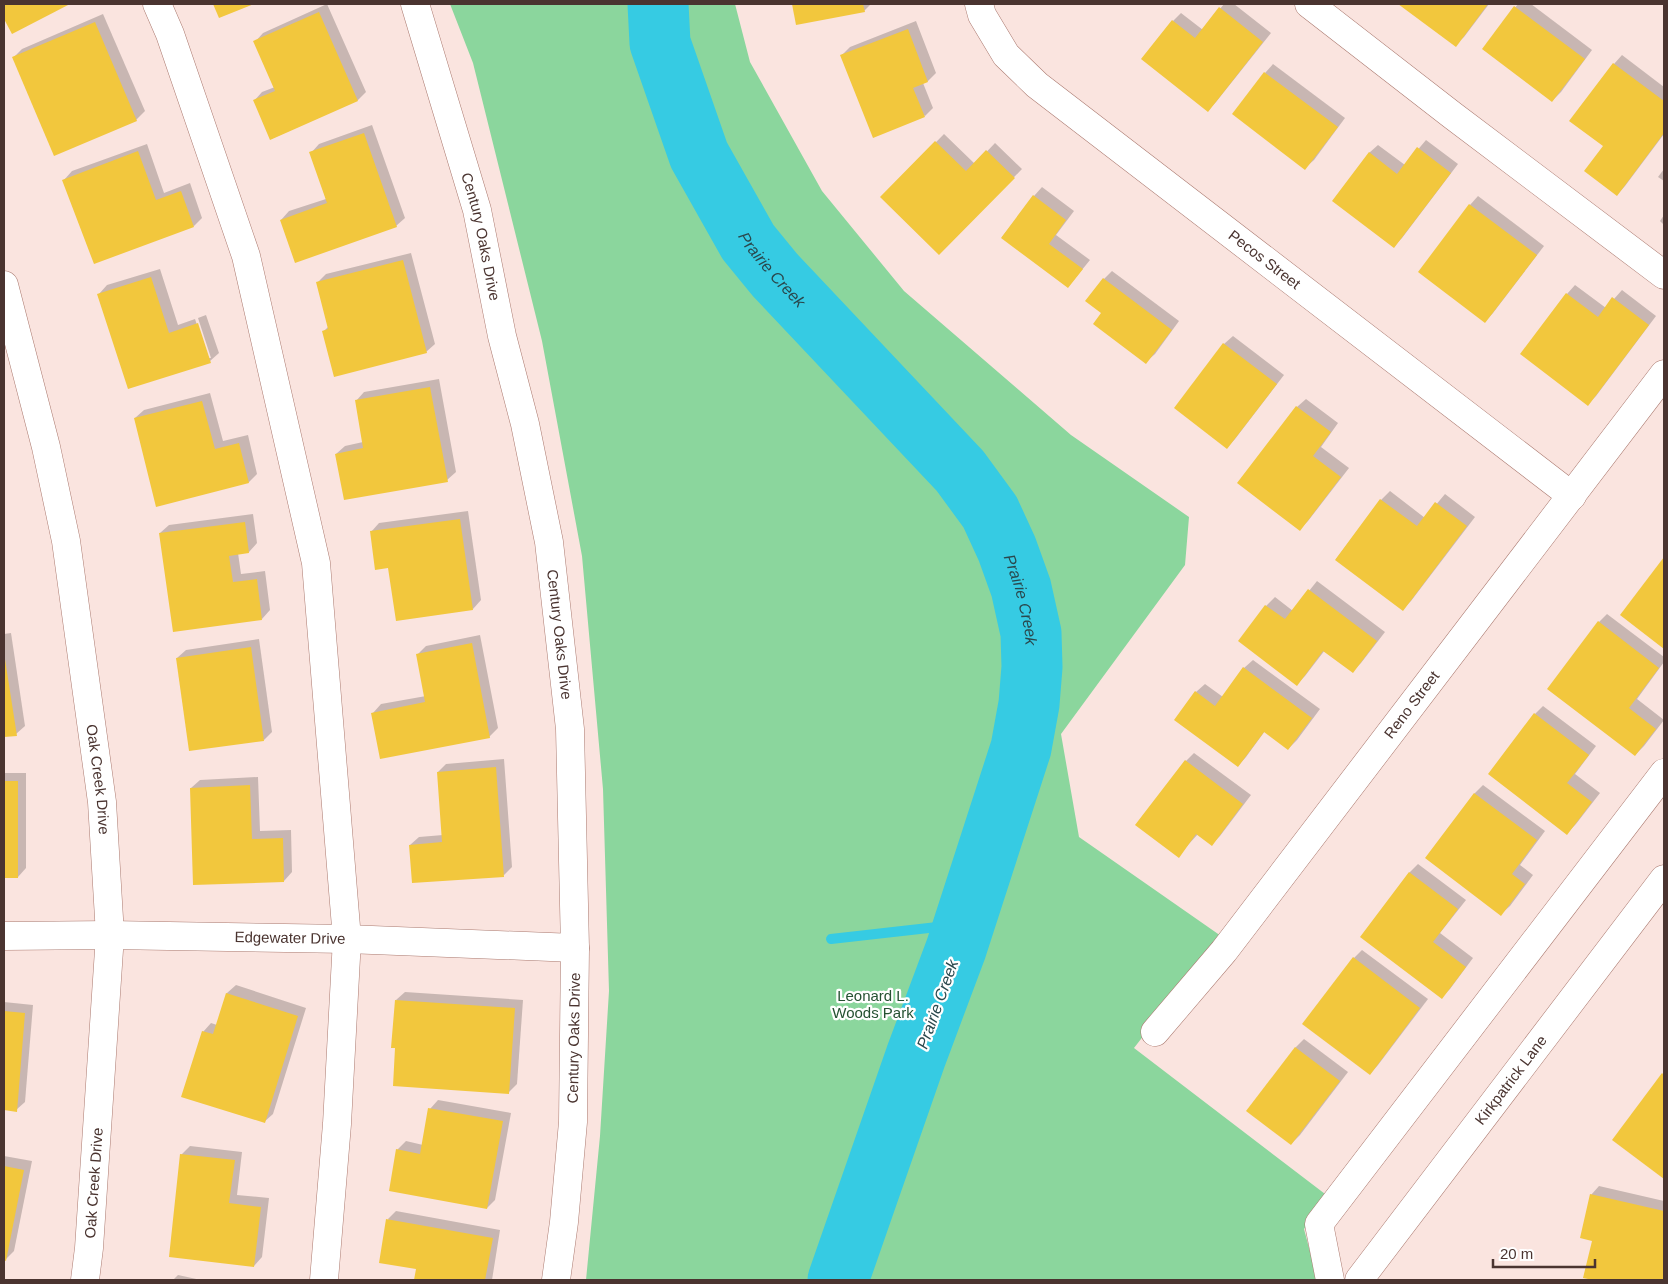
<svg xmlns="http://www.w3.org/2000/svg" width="1668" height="1284" viewBox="0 0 1668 1284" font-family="Arial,sans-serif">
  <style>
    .green { fill: #8bd69d }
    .shadow { fill: #0003 }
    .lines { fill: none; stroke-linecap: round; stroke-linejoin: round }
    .stream { stroke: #36cbe3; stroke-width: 10 }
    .river { stroke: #36cbe3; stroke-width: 61 }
    .building { fill: #f2c73d }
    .minor-casing { stroke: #ab7a70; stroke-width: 29 }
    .minor { stroke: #fff; stroke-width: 28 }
    .labels { text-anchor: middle; stroke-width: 4.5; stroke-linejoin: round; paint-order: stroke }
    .street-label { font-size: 15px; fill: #4a3430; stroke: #fff }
    .park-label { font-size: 15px; fill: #245131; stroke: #fff }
    .water-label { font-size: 16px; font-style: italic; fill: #2a484d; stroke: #fff }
  </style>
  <rect width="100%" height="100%" fill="#fae4df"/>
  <!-- green -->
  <path class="green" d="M450,4H735L750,62L822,191L904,291L1071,435L1189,517L1185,565L1061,734L1079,837L1221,936L1134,1048L1329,1197L1304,1229L1317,1278L1315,1280H586L600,1136L609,991L603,789L582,556L542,341L473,63Z"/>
  <!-- shadow -->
  <g class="shadow">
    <path d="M4,4H67L12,32L4,16Z"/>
    <path d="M327,4L366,92L358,100L271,139L254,101L262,92L275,87L255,42L263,33Z"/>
    <path d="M793,4H871L864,11L797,24Z"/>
    <path d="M1224,4H1234L1271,33L1216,102L1208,110L1173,21L1181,13L1203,30Z"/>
    <path d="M1400,4H1489L1464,37L1455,45Z"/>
    <path d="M1518,4H1531L1592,50L1561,92L1552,101L1483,49Z"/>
    <path d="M103,14L145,111L136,120L14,57L22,49Z"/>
    <path d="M916,21L936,73L928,81L923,83L933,108L925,116L842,55L850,47Z"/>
    <path d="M1622,55L1664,87V134L1625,186L1617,195L1605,146L1571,121L1614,64Z"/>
    <path d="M1273,64L1345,118L1314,160L1305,168L1265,73Z"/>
    <path d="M372,125L405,218L396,226L281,220L289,211L326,199L311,153L319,144Z"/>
    <path d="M944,134L975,164L995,143L1022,169L939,254L882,197Z"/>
    <path d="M1426,140L1458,164L1402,238L1394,246L1369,153L1378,145L1405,165Z"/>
    <path d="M147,144L164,193L190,183L202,218L194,226L64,180L72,171Z"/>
    <path d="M1664,169V181L1658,177Z"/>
    <path d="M1042,187L1074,211L1056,235L1090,260L1068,287L1002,237L1034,196Z"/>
    <path d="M1478,196L1544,246L1493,313L1485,322L1419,272L1470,205Z"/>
    <path d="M1664,215V225L1660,221Z"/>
    <path d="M411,253L435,344L426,352L324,331L329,326L318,282L326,274Z"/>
    <path d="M160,269L178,325L195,319L208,358H211L198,318L206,315L219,353L210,361L99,294L107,285Z"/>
    <path d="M1112,271L1179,321L1155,354L1146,362L1103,313L1104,279Z"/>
    <path d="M1575,285L1606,308L1622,290L1656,316L1596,396L1588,404L1567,294Z"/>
    <path d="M1233,336L1284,375L1235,439L1227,448L1224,344Z"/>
    <path d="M439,379L456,472L447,480L336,454L345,446L363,442L356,401L364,392Z"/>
    <path d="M210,393L223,441L248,435L257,474L249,482L157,506L135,418L144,410Z"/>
    <path d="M1306,399L1338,423L1321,447L1349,468L1308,521L1300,529L1297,407Z"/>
    <path d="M1390,491L1425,518L1445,494L1475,517L1411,601L1403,609L1336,559L1381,500Z"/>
    <path d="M468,511L481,600L473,609L390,566L371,532L379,523Z"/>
    <path d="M253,514L257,543L249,552L238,553L241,574L265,571L270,610L262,619L160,533L169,525Z"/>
    <path d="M1664,559V647L1622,615Z"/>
    <path d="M1317,581L1385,632L1361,663L1353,671L1325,650L1305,676L1297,684L1239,641L1266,606L1275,597L1293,611Z"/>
    <path d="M1607,614L1664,657V662L1637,699L1664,720L1644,746L1635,755L1599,622Z"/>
    <path d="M11,633L25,726L16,734L4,736V634Z"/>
    <path d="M480,635L498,728L489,737L373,713L381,704L426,696L418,654L426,646Z"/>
    <path d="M259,639L272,732L264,740L177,658L186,650Z"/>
    <path d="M1253,660L1320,709L1297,740L1288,749L1265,731L1246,757L1238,766L1196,692L1205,684L1223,697L1244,668Z"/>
    <path d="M1543,706L1596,746L1575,774L1600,793L1576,824L1567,833L1535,714Z"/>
    <path d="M1194,753L1251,795L1220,836L1212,844L1198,834L1178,856L1186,761Z"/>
    <path d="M504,759L512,867L504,875L410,845L419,837L443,835L438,772L446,764Z"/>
    <path d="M4,773H26V868L18,877H4Z"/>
    <path d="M258,777L260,831L291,830L292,872L284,881L191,788L200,780Z"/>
    <path d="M1483,785L1545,831L1520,865L1533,875L1510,906L1501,914L1426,858L1475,793Z"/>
    <path d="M1418,864L1466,900L1440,933L1473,958L1450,989L1442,997L1362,937L1410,872Z"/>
    <path d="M1362,950L1428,999L1378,1065L1370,1074L1354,958Z"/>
    <path d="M236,985L306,1008L273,1114L264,1122L203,1032L211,1023L217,1025L227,993Z"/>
    <path d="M405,992L523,1000L517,1084L508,1093L396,1000Z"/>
    <path d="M4,1002L33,1005L25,1102L16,1110L4,1109Z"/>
    <path d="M1304,1039L1348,1072L1300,1135L1291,1144L1248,1111L1296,1047Z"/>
    <path d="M1664,1073V1178L1614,1139Z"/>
    <path d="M438,1100L511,1113L495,1200L487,1208L397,1150L406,1141L423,1145L430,1109Z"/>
    <path d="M190,1146L242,1152L237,1195L269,1198L262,1257L254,1266L181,1155Z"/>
    <path d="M4,1156L32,1161L14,1251L6,1259H4Z"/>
    <path d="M1599,1186L1664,1201V1280H1599L1585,1277L1593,1240L1591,1195Z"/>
    <path d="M396,1211L500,1230L492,1280H415L417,1268L388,1219Z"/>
    <path d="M178,1275L201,1280H173Z"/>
  </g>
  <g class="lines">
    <!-- stream -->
    <path class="stream" d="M831,939L964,924"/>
    <!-- river -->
    <path class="river" id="s1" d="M658,4L660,43L699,155L748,242L775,275L960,471L990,512L1007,549L1021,588L1031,633L1032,667L1029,704L1021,748L956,949L916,1056L838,1280"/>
  </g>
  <!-- building -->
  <g class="building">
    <path d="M4,4H70L12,34L4,19Z"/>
    <path d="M213,4H254L219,18Z"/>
    <path d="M792,4H863L865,12L796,25Z"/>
    <path d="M1398,4H1488L1456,47Z"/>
    <path d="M1514,6L1585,59L1552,102L1482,49Z"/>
    <path d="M1219,7L1263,42L1208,112L1141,59L1172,20L1195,38Z"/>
    <path d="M319,12L358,101L270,140L253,100L275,91L253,41Z"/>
    <path d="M95,22L137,121L54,156L12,57Z"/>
    <path d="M908,29L928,82L913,88L925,117L873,138L840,55Z"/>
    <path d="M1613,63L1664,101V133L1617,196L1584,171L1603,146L1569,121Z"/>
    <path d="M1264,72L1338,127L1305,170L1232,114Z"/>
    <path d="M364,133L397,227L295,263L280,220L327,203L309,152Z"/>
    <path d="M935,141L966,171L986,150L1015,178L939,255L880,197Z"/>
    <path d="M1417,147L1451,173L1394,248L1332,201L1369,152L1397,174Z"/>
    <path d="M138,151L156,200L181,191L194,227L94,264L62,180Z"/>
    <path d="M1033,195L1066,220L1049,244L1083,269L1068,288L1001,238Z"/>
    <path d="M1469,204L1537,255L1485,323L1418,272Z"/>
    <path d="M403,260L427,353L334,377L322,331L328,329L316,282Z"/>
    <path d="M151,277L169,333L198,323L211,363L128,389L97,294Z"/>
    <path d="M1103,278L1172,330L1146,364L1093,324L1101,313L1085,301Z"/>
    <path d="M1566,293L1598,317L1612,297L1649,325L1588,406L1520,354Z"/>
    <path d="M1223,343L1277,384L1227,449L1174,408Z"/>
    <path d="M430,387L448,482L344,500L335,454L363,448L355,400Z"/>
    <path d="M202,401L215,449L239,443L249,483L156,507L134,418Z"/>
    <path d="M1296,406L1331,432L1313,456L1341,477L1300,531L1237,483Z"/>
    <path d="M1380,499L1417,526L1435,502L1467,526L1403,611L1335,560Z"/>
    <path d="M460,519L473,610L396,621L388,568L375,570L370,531Z"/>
    <path d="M245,522L249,553L229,556L233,582L257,579L262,620L173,632L159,533Z"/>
    <path d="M1664,557V649L1620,615Z"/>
    <path d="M1308,589L1377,641L1353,673L1323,651L1297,686L1238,641L1265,605L1285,619Z"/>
    <path d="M1598,621L1659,668L1629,708L1656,729L1635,756L1547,689Z"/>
    <path d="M472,643L490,738L380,759L371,713L425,702L416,654Z"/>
    <path d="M251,647L264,741L189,751L176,658Z"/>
    <path d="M4,653L17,736L4,737Z"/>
    <path d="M1243,667L1312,718L1288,750L1264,732L1238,767L1174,720L1195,691L1215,706Z"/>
    <path d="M1534,713L1589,755L1567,783L1592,802L1567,835L1488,774Z"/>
    <path d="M1185,760L1243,804L1212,846L1196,834L1179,858L1135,825Z"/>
    <path d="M496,767L504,877L412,883L409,845L442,842L437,772Z"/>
    <rect x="4" y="781" width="14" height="97"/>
    <path d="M250,785L252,839L283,838L284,882L193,885L190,788Z"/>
    <path d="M1474,793L1537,840L1512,874L1525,884L1501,916L1425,858Z"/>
    <path d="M1409,872L1458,909L1433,942L1466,967L1442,999L1360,937Z"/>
    <path d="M1353,957L1420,1008L1370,1075L1302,1024Z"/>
    <path d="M226,993L298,1016L265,1123L181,1097L202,1031L213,1034Z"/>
    <path d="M395,1000L515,1008L509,1094L393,1086L395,1048H391Z"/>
    <path d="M4,1011L25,1013L17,1112L4,1110Z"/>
    <path d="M1295,1047L1340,1081L1291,1145L1246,1111Z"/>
    <path d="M1662,1073L1664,1075V1179L1612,1140Z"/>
    <path d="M428,1108L503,1121L487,1209L389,1191L396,1149L420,1154Z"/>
    <path d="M180,1154L235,1160L229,1203L261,1207L254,1267L169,1257Z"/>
    <path d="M4,1166L24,1170L6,1261L4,1260Z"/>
    <path d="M1590,1194L1664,1211V1280H1593L1583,1278L1592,1241L1580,1238Z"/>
    <path d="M386,1219L493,1238L485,1280H414L416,1269L379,1263Z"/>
  </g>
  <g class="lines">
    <defs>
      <g id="minor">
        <path d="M157,4L170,34L246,256L316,563L347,939L337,1124L324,1280"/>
        <path id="s2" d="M415,4L477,210L502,336L525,424L549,542L570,729L575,948L573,1122L564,1222L556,1280"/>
        <path id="s3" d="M979,4L982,15L1006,55L1037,85L1572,496"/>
        <path d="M1309,4L1452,115L1664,275"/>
        <path id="s4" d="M4,285L46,447L66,541L102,802L110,935L89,1248L85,1280"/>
        <path id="s5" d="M4,936L110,935L347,939L575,948"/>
        <path id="s6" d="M1155,1032L1224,951L1664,374"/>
        <path d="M1330,1280L1319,1224L1664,773"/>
        <path id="s7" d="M1359,1280L1664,879"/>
      </g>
    </defs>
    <!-- minor casing -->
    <use href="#minor" class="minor-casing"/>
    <!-- minor -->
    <use href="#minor" class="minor"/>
  </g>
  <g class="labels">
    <!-- street labels -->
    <g class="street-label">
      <text dy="5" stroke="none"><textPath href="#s2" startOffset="242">Century Oaks Drive</textPath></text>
      <text dy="5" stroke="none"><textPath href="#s3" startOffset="388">Pecos Street</textPath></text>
      <text dy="5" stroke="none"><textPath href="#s2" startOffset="648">Century Oaks Drive</textPath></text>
      <text dy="5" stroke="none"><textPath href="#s6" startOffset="416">Reno Street</textPath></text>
      <text dy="5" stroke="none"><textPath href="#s4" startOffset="504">Oak Creek Drive</textPath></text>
      <text dy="5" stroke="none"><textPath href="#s5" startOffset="286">Edgewater Drive</textPath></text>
      <text transform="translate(574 1038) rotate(-89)" y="5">Century Oaks Drive</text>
      <text dy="5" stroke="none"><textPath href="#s7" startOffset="251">Kirkpatrick Lane</textPath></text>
      <text transform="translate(94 1183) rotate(-86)" y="5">Oak Creek Drive</text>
    </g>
    <!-- park labels -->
    <g class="park-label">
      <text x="873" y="1001">Leonard L.<tspan x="873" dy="17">Woods Park</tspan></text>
    </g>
    <!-- water labels -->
    <g class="water-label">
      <text dy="6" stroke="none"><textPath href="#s1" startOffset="294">Prairie Creek</textPath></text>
      <text dy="6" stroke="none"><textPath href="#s1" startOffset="714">Prairie Creek</textPath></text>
      <text transform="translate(937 1004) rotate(-70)" y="6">Prairie Creek</text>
    </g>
  </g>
  <!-- border -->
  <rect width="1668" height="1284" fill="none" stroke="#4a3430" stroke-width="10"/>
  <!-- scale -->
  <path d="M1493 1259v8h102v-8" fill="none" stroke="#4a3430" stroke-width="2.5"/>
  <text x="1500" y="1259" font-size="15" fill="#4a3430" stroke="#ffffff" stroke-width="4" paint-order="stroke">20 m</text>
</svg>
